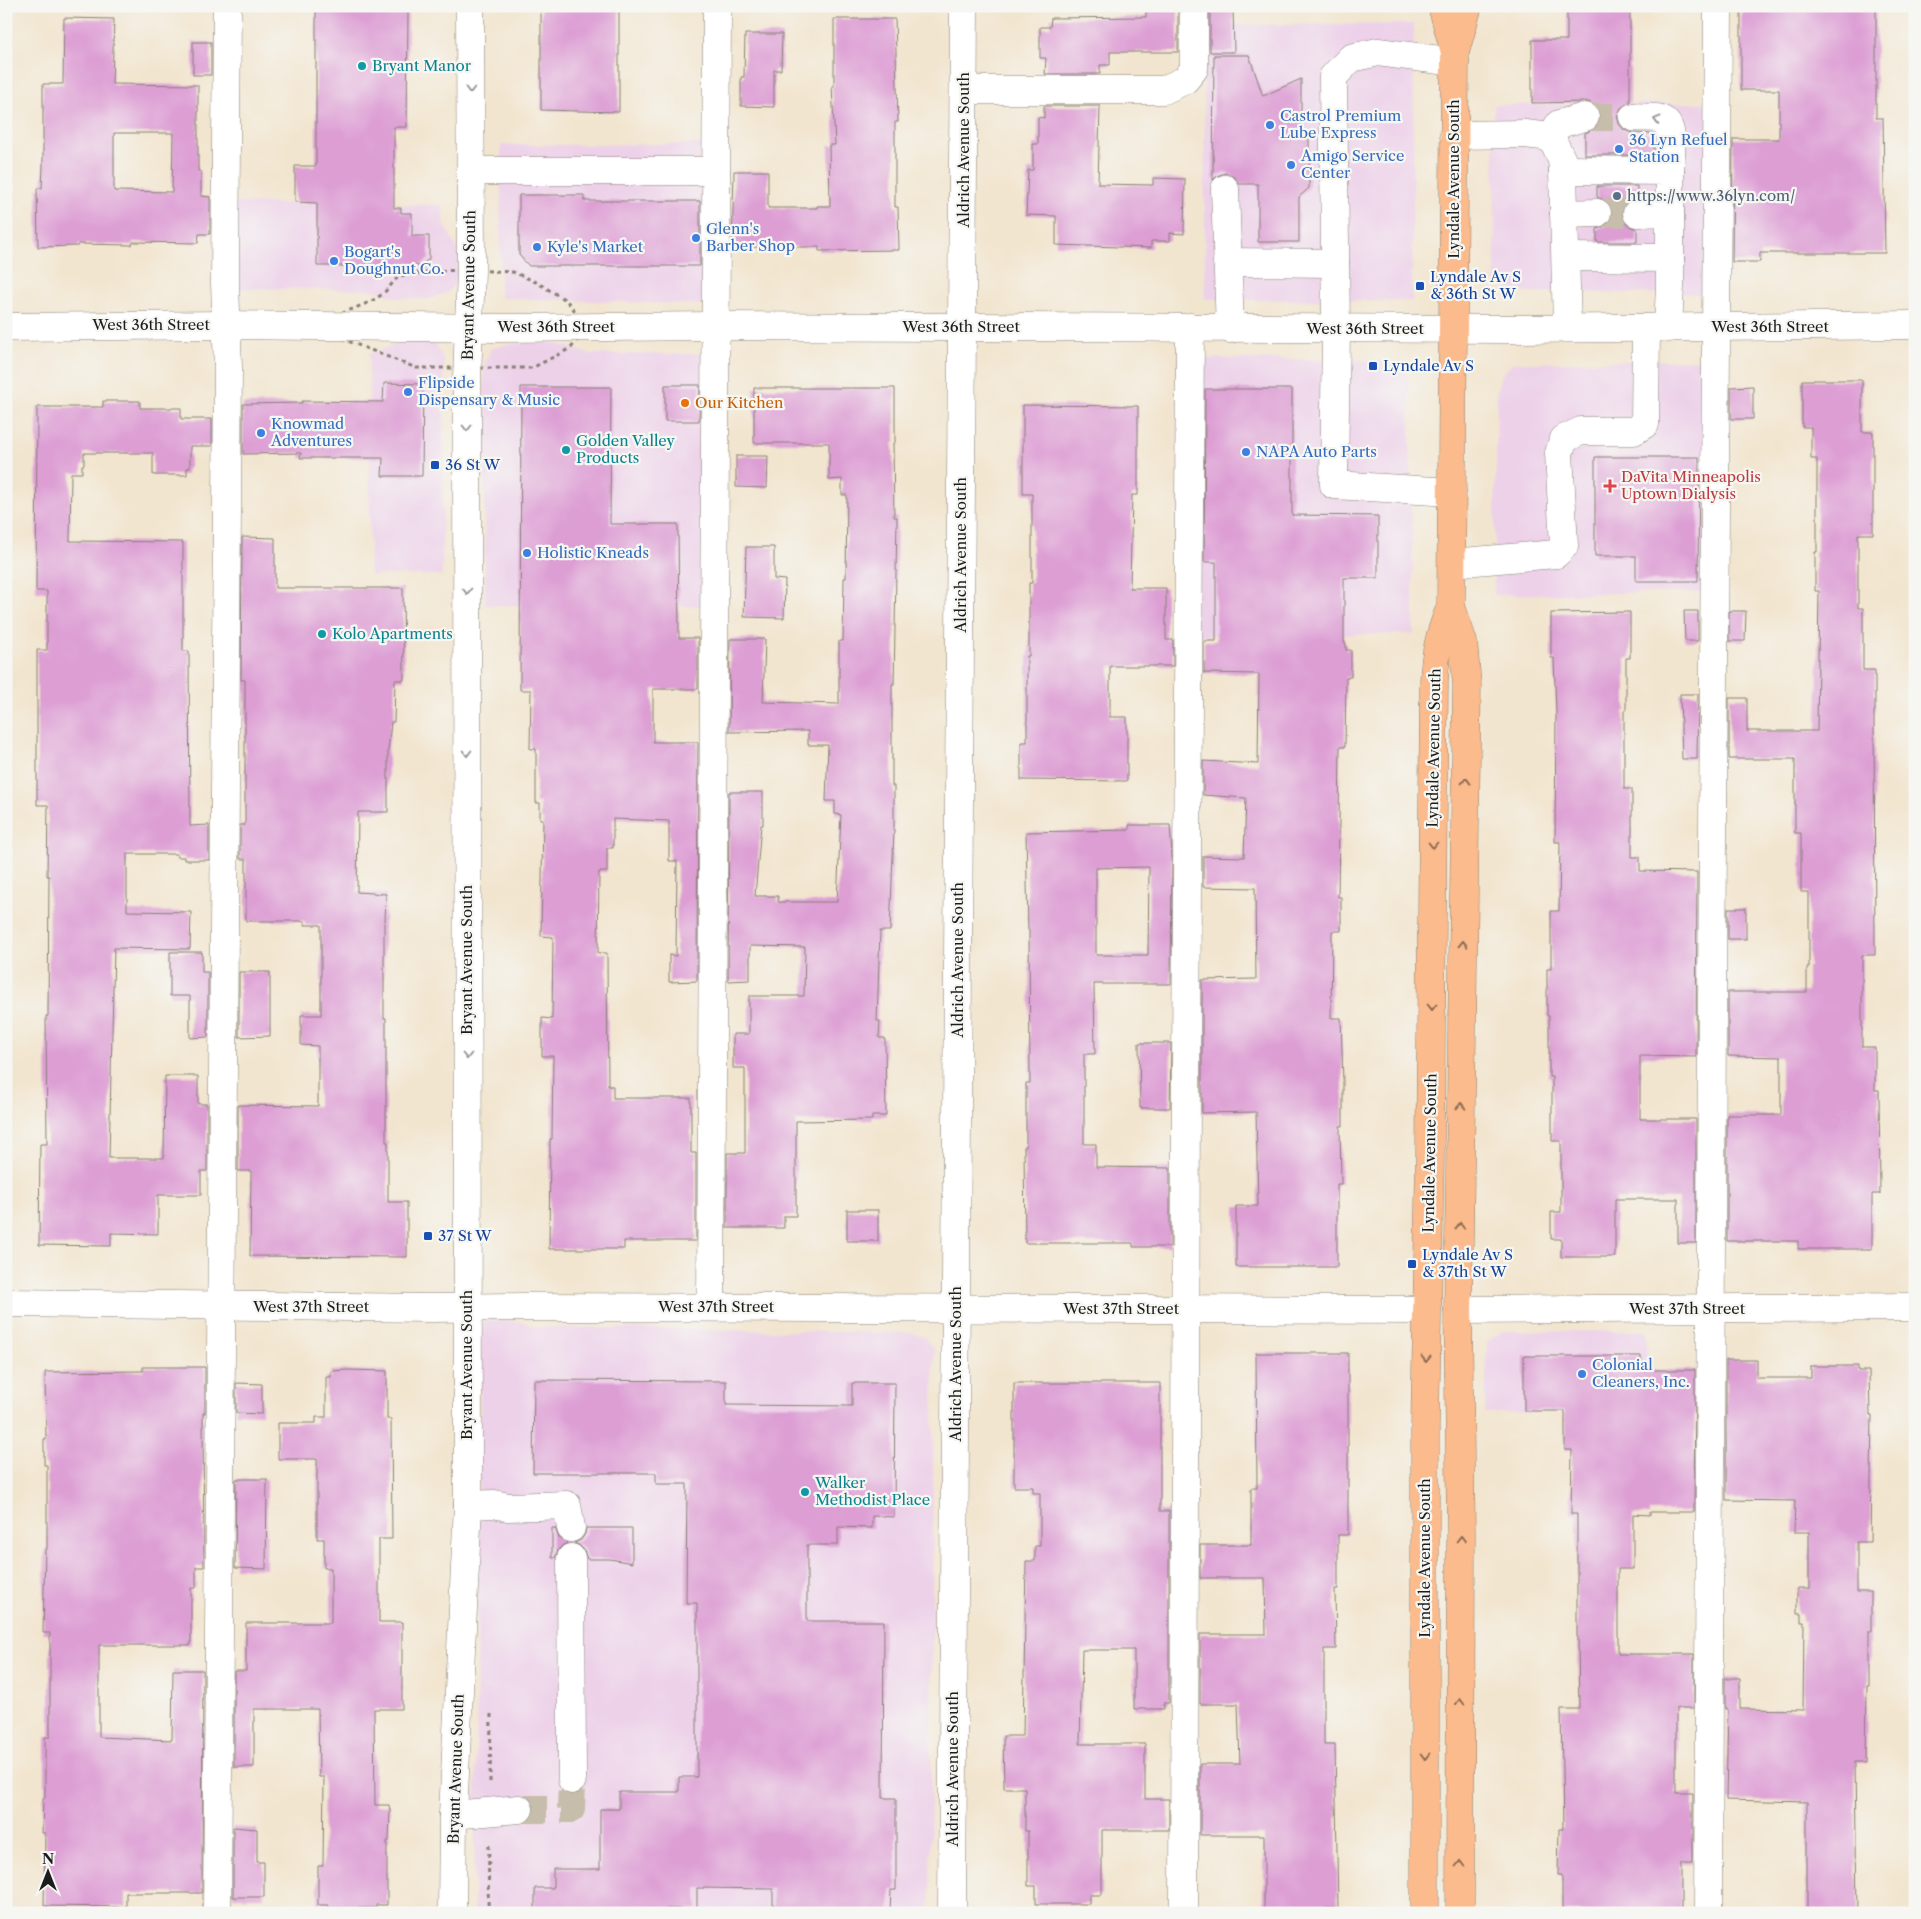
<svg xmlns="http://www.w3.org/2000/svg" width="1921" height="1919" viewBox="0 0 1921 1919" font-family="'Libre Caslon Text',serif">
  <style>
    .built { fill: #edd1e9 }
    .building { fill: #dd9ed4; fill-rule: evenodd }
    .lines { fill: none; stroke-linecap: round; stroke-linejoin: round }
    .minor-tunnel { stroke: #c7bdab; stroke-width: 28; stroke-dasharray: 28 14; stroke-linecap: butt }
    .minor-casing { stroke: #878076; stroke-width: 29 }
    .major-casing { stroke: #878076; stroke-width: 29 }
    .path { stroke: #878076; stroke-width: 3; stroke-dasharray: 4 4; stroke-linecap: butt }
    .minor { stroke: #fff; stroke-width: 28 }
    .major { stroke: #fbbb8c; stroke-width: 28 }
    .oneway { stroke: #999 }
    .oneway2 { stroke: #8c6c54 }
    .culture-dot { fill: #0f9aa8; stroke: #f6f6f2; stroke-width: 2 }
    .shop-dot { fill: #3f7fe0; stroke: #f6f6f2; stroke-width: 2 }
    .service-dot { fill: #5c6f8a; stroke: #f6f6f2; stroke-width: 2 }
    .transit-dot { fill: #1a4fb4; stroke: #f6f6f2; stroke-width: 2 }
    .food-dot { fill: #e8710a; stroke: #f6f6f2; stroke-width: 2 }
    .health-dot { fill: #e0444e; stroke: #f6f6f2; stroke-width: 2 }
    .labels { text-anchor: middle; stroke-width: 4.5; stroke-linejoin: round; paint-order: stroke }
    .culture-label { font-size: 15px; fill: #0d838f; stroke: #f6f6f2; text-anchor: start }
    .shop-label { font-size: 15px; fill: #366cbe; stroke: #f6f6f2; text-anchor: start }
    .street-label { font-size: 15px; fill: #1c1c1c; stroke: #f6f6f2 }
    .service-label { font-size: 15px; fill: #4e5e75; stroke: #f6f6f2; text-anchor: start }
    .transit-label { font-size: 15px; fill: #164399; stroke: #f6f6f2; text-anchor: start }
    .food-label { font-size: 15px; fill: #c56008; stroke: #f6f6f2; text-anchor: start }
    .health-label { font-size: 15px; fill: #be3a42; stroke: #f6f6f2; text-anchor: start }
  </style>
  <rect width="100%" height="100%" fill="#f6f6f2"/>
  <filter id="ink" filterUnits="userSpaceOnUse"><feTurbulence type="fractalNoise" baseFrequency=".02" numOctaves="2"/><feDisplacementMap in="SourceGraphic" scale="10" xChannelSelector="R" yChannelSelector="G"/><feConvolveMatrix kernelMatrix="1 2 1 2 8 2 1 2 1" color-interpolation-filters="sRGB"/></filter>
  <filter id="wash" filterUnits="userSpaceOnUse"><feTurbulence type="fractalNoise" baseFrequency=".0096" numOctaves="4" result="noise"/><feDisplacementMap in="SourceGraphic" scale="20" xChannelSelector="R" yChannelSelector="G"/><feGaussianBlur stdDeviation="1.12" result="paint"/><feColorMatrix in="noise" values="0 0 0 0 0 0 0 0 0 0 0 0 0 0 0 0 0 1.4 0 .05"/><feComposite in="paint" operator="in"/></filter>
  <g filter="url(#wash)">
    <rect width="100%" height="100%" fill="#f2e5cf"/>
    <!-- built -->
    <g class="built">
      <path d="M1414,24L1412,301L1205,299L1204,25Z"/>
      <path d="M1709,103L1711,294L1521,292L1505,288L1495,282L1494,105Z"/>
      <path d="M710,144L711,305L500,298L501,145Z"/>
      <path d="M232,203L443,205V221L458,252V280L448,292L429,299L399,298L371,290L233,288Z"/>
      <path d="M413,338L436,345L444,360L442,575H370L369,354Z"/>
      <path d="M552,342L589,354H709V606L485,605L484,365L491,349L507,344Z"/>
      <path d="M1177,358L1390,361L1402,366L1409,384L1414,634L1180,636Z"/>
      <path d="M1705,360L1707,592L1494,595L1497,390L1501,376L1512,363Z"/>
      <path d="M491,1320L523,1322L534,1327L912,1333L924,1337L934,1350L930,1913H474L481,1327L484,1321Z"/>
      <path d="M1505,1331H1646L1648,1411L1485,1413L1487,1343L1494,1336Z"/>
    </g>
    <g id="blocks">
      <!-- building -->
      <g class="building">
        <path d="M316,6H408L407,127H394V208H401V213H412V236H429V259L419,266H317V203L295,202V166H316Z"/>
        <path d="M541,6H619V112L541,110Z"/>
        <path d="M1146,6H1178V52H1110V65H1100V74H1045L1046,58H1040V27H1050L1051,18L1146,17Z"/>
        <path d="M1210,6H1233L1234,52H1210Z"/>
        <path d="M1567,6H1630V102L1621,108L1617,116L1619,124L1624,130L1633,133L1654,134V155H1585V133L1596,128L1600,121V112L1596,106L1589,102L1532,103V40H1567Z"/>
        <path d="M1741,6H1876V118H1883L1885,253H1760V262H1732L1733,139H1779V90H1741Z"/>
        <path d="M64,18L114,19L112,84L198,85V171H201V196L210,197V234H199L198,243L133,242L132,245L78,244V246L38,247L37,188H42L43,167V84H63ZM114,133H173L172,192L114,191Z"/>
        <path d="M834,19H895L898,122H895V207H898L899,250L819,251V247H732L734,171H768V208H817V206H830L829,145H835L832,86H834Z"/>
        <path d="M745,34H782L781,70H774V107L741,106V77H744Z"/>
        <rect x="193" y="42" width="18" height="33"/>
        <path d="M1214,55H1249L1263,96L1301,79V131L1309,135V188L1299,197V242H1258V184H1239L1233,175L1225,173L1217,176L1213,180Z"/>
        <path d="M1044,106H1100L1098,184L1153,185V178L1185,179L1184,234L1170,233V241H1151V248L1056,245V216L1026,215L1028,170H1033V144H1038V117L1044,118Z"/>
        <path d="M1597,186H1637V197L1628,200L1624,205L1621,213L1624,222L1629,226L1637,229V242H1597V229L1606,226L1610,221L1613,213L1610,204L1605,200L1597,197Z"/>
        <path d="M519,195H584V201H700V266H529L519,255Z"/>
        <path d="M1802,380H1862V432H1873V534H1858V608H1863V670H1875V711H1874L1875,955H1862V1047H1875V1090H1879L1880,1194H1872V1249H1798V1241H1727V1115H1781V1057L1728,1056V992H1807V967H1809V892H1801V833H1795V759H1729V698H1747V731H1817L1819,591H1815V552H1817V459H1811V427H1802Z"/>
        <path d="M384,383L423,384L422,476H382L383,458H300L301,453L243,454V404L302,403V401L383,402Z"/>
        <path d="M665,385H700L699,421H665Z"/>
        <path d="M1753,386V419H1731V387Z"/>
        <path d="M521,387H611L610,524H678L679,638H698V689H653V742H698L697,981L669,982V955L676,956L677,861H669V821L613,819V848H607V872H599L598,953H607L608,1086H613V1098H691V1153H696V1241H624V1249H549L550,1139H552L553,1056H542V1018L552,1019L553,937L541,936L543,819H540V803H536V749H530L531,690H520Z"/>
        <path d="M754,388H895V443H893L894,517H897L894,684H892V786H894V830L890,931H880L877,1021H880L879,1038H885L886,1116H872V1120L796,1121V1216H784V1228H727V1153H745V1068H733V1034H749V996H804L805,947L750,946V980L728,981L729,792H763V825H761L755,896H778V902H837L841,815L835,814V801H826L828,745H808V731L729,732L730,639H765L763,702L839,704V641H843L844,578H846L847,495H842V479L829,480V443H754Z"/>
        <path d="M1205,389H1292V515L1378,516V578H1344V643H1346V650H1351V677H1346L1345,747H1340L1338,897H1341V931H1332L1331,1018H1341L1343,1083V1126H1340L1341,1184H1337V1267H1236V1206H1258L1256,1112L1202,1113V980L1256,979L1255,888L1203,887V856L1244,857L1246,798L1203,795V761L1258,764L1259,674L1204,673V641H1216V562H1204Z"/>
        <path d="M103,401H140V408H181V419H212V446H190V468H187V475H153V453H84V465H82V473H71L70,541L183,542V651H189L190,826L209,825V860H184V857H177V854H127V911L191,912L190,949L114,948L109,1158H164L165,1076H198V1104H207V1171H201V1195H158V1234L111,1233V1246L39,1245L40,1144H47L46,1016H48L49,876H47L48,805H37V650H47V591H36L37,407H103Z"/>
        <path d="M1023,405L1138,406V495H1132L1130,588H1166V640H1173V666H1110V717H1127V781L1021,780V742H1027V656H1029V583H1032V494H1023Z"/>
        <path d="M736,456H768L767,488L736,487Z"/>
        <path d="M1595,457H1699L1698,581H1636V556H1595Z"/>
        <path d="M242,537L275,538V588H403L404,680H395L394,722H391L388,751V812H358L357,892L386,894L385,922H384V1018H386V1142H388V1202H407V1257L250,1256L251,1171H238V1105L318,1106V1046L301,1045V1015H321V925H305V921H246V859H240V825H245V680H241Z"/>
        <path d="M746,547H774V579L785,580L784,618L744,617Z"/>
        <path d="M1684,611H1698V641H1685Z"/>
        <path d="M1729,611H1746L1745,641H1729Z"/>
        <path d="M1630,612V658H1626V711H1624V789H1632V857H1640V871L1697,872L1696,1057L1640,1056V1119H1696V1243H1678V1199H1615V1257H1561V1239H1551V1212H1561V1141H1552V1077H1549V1016H1547V969H1551V911H1559L1560,842H1555L1556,711L1554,658H1551V613Z"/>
        <path d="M1680,694H1698L1697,759H1682Z"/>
        <path d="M1129,825H1170L1172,856L1171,984H1094L1095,1054H1084V1144H1096V1167L1170,1168V1247H1133V1243H1025L1024,1146H1026V1083H1030L1029,930H1028L1026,832L1129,830ZM1149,867L1148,955H1096V868Z"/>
        <rect x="1728" y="908" width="18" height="31"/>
        <path d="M170,952H202V972H208V1037L190,1038V996H170Z"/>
        <path d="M239,972H270V1036L239,1037Z"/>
        <path d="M1139,1043H1171L1170,1108H1140Z"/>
        <rect x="847" y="1210" width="31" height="31"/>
        <path d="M1256,1353H1348V1535H1338V1589H1335L1336,1649H1324V1745H1335L1338,1908H1325V1912H1264V1835H1200V1764H1240L1238,1704H1200V1634H1266L1265,1578H1200V1545H1251V1488H1257Z"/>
        <path d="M1524,1356H1641V1370H1695L1694,1512H1650V1515L1633,1514V1569H1618V1654H1694V1708H1676V1793H1693V1863H1681V1913H1562V1875H1558L1559,1829H1563L1561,1709H1579L1578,1637H1577V1514H1571L1572,1450H1565V1411H1524Z"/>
        <path d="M1726,1360H1757V1378H1811V1366H1858V1371H1869L1870,1415H1872L1870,1542H1857V1592H1871V1631H1869V1686H1867L1866,1763H1855L1857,1913H1807V1802L1726,1800L1728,1709H1725V1678H1740V1709L1803,1710L1804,1622H1801V1614H1797V1588H1809V1532H1794L1795,1501L1726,1500Z"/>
        <path d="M143,1367H205V1413H203L204,1567H196V1588H191V1645H99V1737L172,1740L173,1670H203L202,1893H126V1907L44,1906L45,1833H42L43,1798H45V1737H50V1633H43L45,1549H47V1465H44V1439H46L45,1372L143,1371Z"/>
        <path d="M347,1370L387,1371V1419H391L392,1539H379V1622H402V1709H374L375,1805H389L390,1811L389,1841H387V1905H376V1908H328V1905H318V1866H323L324,1777H319L318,1709H254V1767H234V1671H246V1623H331V1568H324V1539H317V1459H278V1423H316V1417H326V1377H331V1371Z"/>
        <path d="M534,1380L726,1381V1405L852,1406V1383H895L894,1517L872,1516V1528L838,1527V1545H807V1621H884L883,1798H896V1890H891L890,1913H773V1889L697,1888V1909H666V1913H535V1888H553V1869H600V1809H619V1792H679V1777H697V1603H686L687,1484H656V1473H533Z"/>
        <path d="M236,1383L262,1384V1414L236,1413Z"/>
        <path d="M1014,1383H1160V1511H1169V1703H1164V1709H1134V1650H1082L1080,1744H1145V1799H1169V1830H1102V1895H1089V1904H1036V1886H1028V1831H1025V1788H1004L1003,1736H1023L1026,1561H1035V1546H1040V1493H1033V1487H1014Z"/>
        <path d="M236,1479H267L266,1569L235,1568Z"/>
        <path d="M552,1528H555L559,1538L568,1543L563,1545L558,1550L555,1558H552Z"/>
        <path d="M586,1528H632V1563L610,1559H587L584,1550L579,1545L574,1543L581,1540L585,1534Z"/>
        <path d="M233,1827L257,1829V1862H264V1897H233Z"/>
      </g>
    </g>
  </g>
  <g filter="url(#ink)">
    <use href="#blocks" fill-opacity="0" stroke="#878076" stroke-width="1"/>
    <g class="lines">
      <!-- minor-tunnel -->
      <g class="minor-tunnel">
        <path d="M1585,117H1633"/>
        <path d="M1597,213H1637"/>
        <path d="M519,1809H571L572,1780"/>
      </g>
      <defs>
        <g id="minor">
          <path d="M964,90H1164L1185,80L1194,69V6"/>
          <path d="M1633,117C1641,118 1650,117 1657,118C1678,122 1670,155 1670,171"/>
          <path d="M1454,135L1525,134L1551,137L1562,160L1563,170L1567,328"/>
          <path d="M1551,137L1559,124L1585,117"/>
          <path d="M1563,170L1670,171V286L1668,328"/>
          <path d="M470,171H716"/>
          <path d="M1225,189L1230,329"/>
          <path d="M1637,213L1670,212"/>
          <path d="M1564,214L1597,213"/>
          <path d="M1566,257L1670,258"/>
          <path d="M1227,262L1335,263"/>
          <path d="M6,327L226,325L500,328L715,326L1512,329L1915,325"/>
          <path d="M1452,492L1334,485L1336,329L1333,77L1351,58L1378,52L1455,62"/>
          <path d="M1452,563L1556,554L1564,546L1559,453L1564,439L1581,431H1634L1645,424L1646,328"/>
          <path d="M6,1303L431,1308L526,1307L1426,1310"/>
          <path d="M711,1307L717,6"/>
          <path d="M1458,1310L1915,1307"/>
          <path d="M468,1505L494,1504L508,1507L567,1505L571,1528"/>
          <path d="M571,1558L572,1780"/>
          <path d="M453,1815L519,1809"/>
          <path d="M217,1913L228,368L225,283L227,6"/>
          <path d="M452,1913L453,1815L468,1505L467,378L471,270L470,6"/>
          <path d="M952,1913L964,6"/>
          <path d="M1184,1913L1186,1072L1190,327"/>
          <path d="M1708,1913C1712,1277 1712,642 1718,6"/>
        </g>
        <g id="major">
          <path d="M1442,6L1455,52"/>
          <path d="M1425,1913V1427L1430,1153L1434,681C1435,652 1440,633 1451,606"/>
          <path d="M1460,1913L1461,1533L1458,1310L1467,684L1463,642L1451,606L1455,52L1468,6"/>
        </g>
      </defs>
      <!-- minor casing -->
      <use href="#minor" class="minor-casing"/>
      <!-- major casing -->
      <use href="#major" class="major-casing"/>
      <!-- path -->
      <g class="path">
        <path d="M471,270L513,272L536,282L566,300L588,327L571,348L532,368H416L310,326L370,302L383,294L399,276L434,271Z"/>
        <path d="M490,1782L491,1713"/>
        <path d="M488,1913L489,1843"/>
      </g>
      <!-- minor -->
      <use href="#minor" class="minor"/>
      <!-- major -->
      <use href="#major" class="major"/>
    </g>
    <!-- one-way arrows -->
    <defs><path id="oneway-chevron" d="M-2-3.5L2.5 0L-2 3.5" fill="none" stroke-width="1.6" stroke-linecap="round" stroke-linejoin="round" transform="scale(1.25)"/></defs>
    <g class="oneway">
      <use href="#oneway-chevron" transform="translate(470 90) rotate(90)"/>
      <use href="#oneway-chevron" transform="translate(1657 120) rotate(-165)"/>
      <use href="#oneway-chevron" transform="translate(467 428) rotate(90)"/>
      <use href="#oneway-chevron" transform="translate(467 591) rotate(90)"/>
      <use href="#oneway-chevron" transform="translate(467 753) rotate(90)"/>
      <use href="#oneway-chevron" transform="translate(467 1056) rotate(90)"/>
    </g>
    <g class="oneway2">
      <use href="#oneway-chevron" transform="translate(1466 781) rotate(-89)"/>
      <use href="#oneway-chevron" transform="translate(1433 845) rotate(90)"/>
      <use href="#oneway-chevron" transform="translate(1463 944) rotate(-89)"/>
      <use href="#oneway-chevron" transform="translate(1432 1007) rotate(90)"/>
      <use href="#oneway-chevron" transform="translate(1461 1106) rotate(-89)"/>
      <use href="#oneway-chevron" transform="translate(1460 1226) rotate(-89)"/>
      <use href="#oneway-chevron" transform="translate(1426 1359) rotate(91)"/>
      <use href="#oneway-chevron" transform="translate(1461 1539) rotate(-90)"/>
      <use href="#oneway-chevron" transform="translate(1460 1702) rotate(-90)"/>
      <use href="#oneway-chevron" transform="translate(1425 1756) rotate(90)"/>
      <use href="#oneway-chevron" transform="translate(1460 1864) rotate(-90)"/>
    </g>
  </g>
  <!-- markers -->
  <g class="culture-dot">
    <circle cx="362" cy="66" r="5"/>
    <circle cx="566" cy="450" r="5"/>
    <circle cx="322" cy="634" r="5"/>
    <circle cx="805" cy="1492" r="5"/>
  </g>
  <g class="shop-dot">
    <circle cx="1270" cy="125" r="5"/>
    <circle cx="1619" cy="149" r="5"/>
    <circle cx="1291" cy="165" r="5"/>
    <circle cx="696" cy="238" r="5"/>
    <circle cx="537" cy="247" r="5"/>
    <circle cx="334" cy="261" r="5"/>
    <circle cx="408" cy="392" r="5"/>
    <circle cx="261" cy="433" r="5"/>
    <circle cx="1246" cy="452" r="5"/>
    <circle cx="527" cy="553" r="5"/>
    <circle cx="1582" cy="1374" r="5"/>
  </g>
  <circle class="service-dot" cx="1617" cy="196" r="5"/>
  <g class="transit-dot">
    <rect x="1415" y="281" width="10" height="10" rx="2.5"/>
    <rect x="1368" y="361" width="10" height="10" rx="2.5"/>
    <rect x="430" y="460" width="10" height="10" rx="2.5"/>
    <rect x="423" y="1231" width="10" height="10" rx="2.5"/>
    <rect x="1407" y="1259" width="10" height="10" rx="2.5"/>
  </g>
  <circle class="food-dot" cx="685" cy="403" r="5"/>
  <path class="health-dot" d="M1607.5 478.5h5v5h5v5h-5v5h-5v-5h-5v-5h5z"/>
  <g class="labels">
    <!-- culture labels -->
    <g class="culture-label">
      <text x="372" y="71">Bryant Manor</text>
      <text x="576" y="446">Golden Valley<tspan x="576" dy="17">Products</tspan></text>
      <text x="332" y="639">Kolo Apartments</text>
      <text x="815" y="1488">Walker<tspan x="815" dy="17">Methodist Place</tspan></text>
    </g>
    <!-- shop labels -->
    <g class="shop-label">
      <text x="1280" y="121">Castrol Premium<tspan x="1280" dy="17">Lube Express</tspan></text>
      <text x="1629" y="145">36 Lyn Refuel<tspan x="1629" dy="17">Station</tspan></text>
      <text x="1301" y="161">Amigo Service<tspan x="1301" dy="17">Center</tspan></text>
      <text x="706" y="234">Glenn's<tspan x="706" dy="17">Barber Shop</tspan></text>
      <text x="547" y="252">Kyle's Market</text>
      <text x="344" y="257">Bogart's<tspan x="344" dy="17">Doughnut Co.</tspan></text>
      <text x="418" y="388">Flipside<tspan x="418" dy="17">Dispensary &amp; Music</tspan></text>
      <text x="271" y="429">Knowmad<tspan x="271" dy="17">Adventures</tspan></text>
      <text x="1256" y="457">NAPA Auto Parts</text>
      <text x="537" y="558">Holistic Kneads</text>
      <text x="1592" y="1370">Colonial<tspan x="1592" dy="17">Cleaners, Inc.</tspan></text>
    </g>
    <!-- street labels -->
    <g class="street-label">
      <text transform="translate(964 150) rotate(-90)" y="5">Aldrich Avenue South</text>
      <text transform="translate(1454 179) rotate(-90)" y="5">Lyndale Avenue South</text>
      <text transform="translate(469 285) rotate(-89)" y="5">Bryant Avenue South</text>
      <text x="151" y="330">West 36th Street</text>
      <text x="556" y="332">West 36th Street</text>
      <text x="961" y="332">West 36th Street</text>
      <text x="1770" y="332">West 36th Street</text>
      <text x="1365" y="334">West 36th Street</text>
      <text transform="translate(961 555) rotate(-90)" y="5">Aldrich Avenue South</text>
      <text transform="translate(1434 748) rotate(-89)" y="5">Lyndale Avenue South</text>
      <text transform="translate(467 960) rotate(-90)" y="5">Bryant Avenue South</text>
      <text transform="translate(958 960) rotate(-90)" y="5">Aldrich Avenue South</text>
      <text transform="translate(1430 1153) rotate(-89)" y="5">Lyndale Avenue South</text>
      <text x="311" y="1312">West 37th Street</text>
      <text x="716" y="1312">West 37th Street</text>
      <text x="1121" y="1314">West 37th Street</text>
      <text x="1687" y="1314">West 37th Street</text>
      <text transform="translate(956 1364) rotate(-90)" y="5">Aldrich Avenue South</text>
      <text transform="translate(467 1365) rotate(-90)" y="5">Bryant Avenue South</text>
      <text transform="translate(1425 1558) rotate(-90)" y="5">Lyndale Avenue South</text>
      <text transform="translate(456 1769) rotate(-88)" y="5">Bryant Avenue South</text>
      <text transform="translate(953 1769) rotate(-90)" y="5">Aldrich Avenue South</text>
    </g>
    <!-- service labels -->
    <g class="service-label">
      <text x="1627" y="201">https://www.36lyn.com/</text>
    </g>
    <!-- transit labels -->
    <g class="transit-label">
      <text x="1430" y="282">Lyndale Av S<tspan x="1430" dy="17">&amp; 36th St W</tspan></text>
      <text x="1383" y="371">Lyndale Av S</text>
      <text x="445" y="470">36 St W</text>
      <text x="438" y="1241">37 St W</text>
      <text x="1422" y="1260">Lyndale Av S<tspan x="1422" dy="17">&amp; 37th St W</tspan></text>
    </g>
    <!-- food labels -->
    <g class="food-label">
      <text x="695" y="408">Our Kitchen</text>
    </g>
    <!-- health labels -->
    <g class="health-label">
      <text x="1621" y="482">DaVita Minneapolis<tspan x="1621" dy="17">Uptown Dialysis</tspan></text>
    </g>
  </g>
  <!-- margin -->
  <rect width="1921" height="1919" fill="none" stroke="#f6f6f2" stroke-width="25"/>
  <!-- north arrow -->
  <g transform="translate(48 1872)" stroke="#f6f6f2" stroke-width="4" paint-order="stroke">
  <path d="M0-4L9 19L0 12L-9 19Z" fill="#1c1c1c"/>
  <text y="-8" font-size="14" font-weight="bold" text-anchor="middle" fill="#1c1c1c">N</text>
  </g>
</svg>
